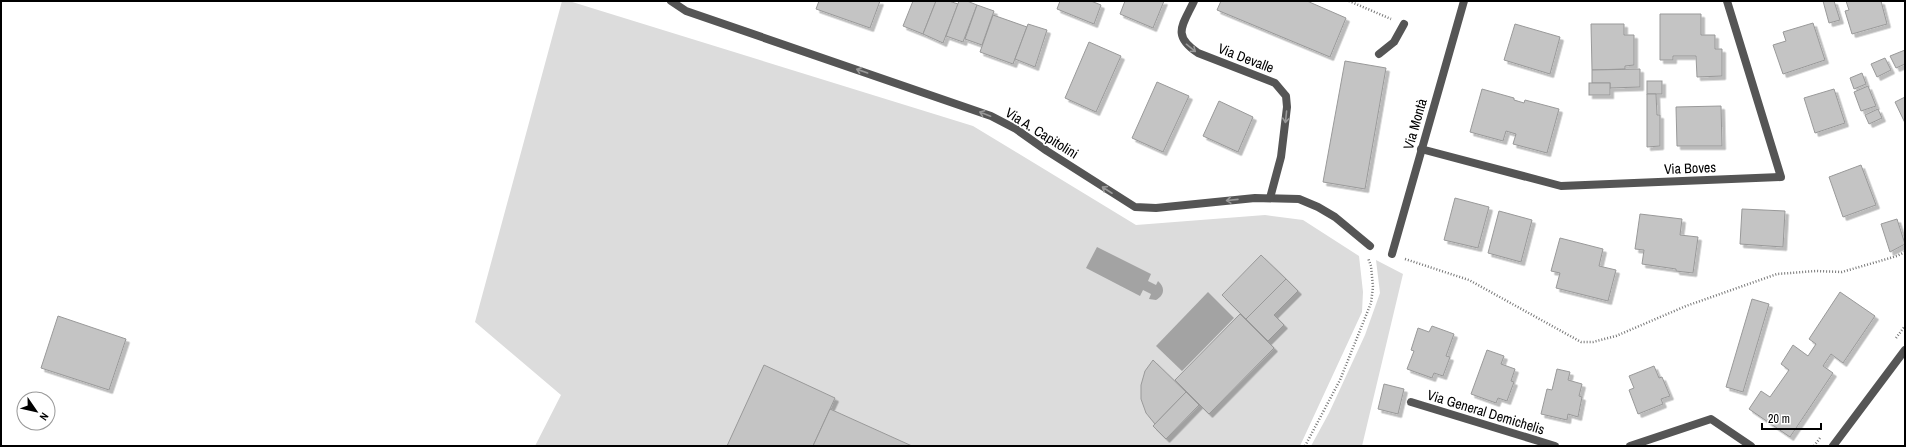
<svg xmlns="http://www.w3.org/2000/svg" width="1906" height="447" viewBox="0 0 1906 447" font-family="'Archivo Narrow',sans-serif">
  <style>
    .green { fill: #dcdcdc }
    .water { fill: #a3a3a3 }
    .building { fill: #c4c4c4; stroke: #999; filter: url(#shadow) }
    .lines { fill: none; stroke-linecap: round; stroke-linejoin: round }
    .path { stroke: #777; stroke-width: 2.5; stroke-dasharray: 1 2; stroke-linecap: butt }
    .lane { stroke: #555; stroke-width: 8 }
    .street { stroke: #555; stroke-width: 8 }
    .oneway { stroke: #999 }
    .labels { text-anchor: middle; stroke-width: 3.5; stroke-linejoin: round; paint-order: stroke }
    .street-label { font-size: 14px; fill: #000; stroke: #fff }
  </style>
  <defs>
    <filter id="shadow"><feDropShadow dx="3.5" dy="3.5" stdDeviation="0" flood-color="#0004"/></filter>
  </defs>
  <rect width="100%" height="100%" fill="#fff"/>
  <!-- green -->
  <g class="green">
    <path d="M562,1H569L973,126L1136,225L1265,215L1303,220L1359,256L1363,292L1362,312L1300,446H535L561,395L475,322Z"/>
    <path d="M1376,260L1403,274L1362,446H1311L1329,413L1365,335L1380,293Z"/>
  </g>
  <!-- water -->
  <g class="water">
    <path d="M1097,247L1151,274L1148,281L1156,285L1158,281C1165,287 1165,295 1156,300L1149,299L1151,294L1143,290L1140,296L1086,268Z"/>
    <path d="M1208,292L1234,318L1182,371L1156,346Z"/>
  </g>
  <!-- building -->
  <g class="building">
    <path d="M819,1H880L870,28L816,9Z"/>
    <path d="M913,1H936L923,34L903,26Z"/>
    <path d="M936,1H949L958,4L943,43L923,34Z"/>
    <path d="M959,1H967L977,5L963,42L946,36Z"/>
    <path d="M1060,1H1091L1101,5L1094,24L1057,9Z"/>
    <path d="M1125,1H1164L1153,28L1120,14Z"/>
    <path d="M1221,1H1307L1346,18L1330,57L1217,10Z"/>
    <path d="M1823,1H1834L1840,20L1829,23Z"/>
    <path d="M1846,1H1881L1887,24L1852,34L1845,11L1849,10Z"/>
    <path d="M977,5L994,11L982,45L965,39Z"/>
    <path d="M1660,14H1701V35H1715V49H1722V76L1697,77L1696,56H1673V60H1660Z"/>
    <path d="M993,15L1027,27L1013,64L980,52Z"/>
    <path d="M1813,23L1825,60L1783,74L1773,45L1786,41L1783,32Z"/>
    <path d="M1028,24L1047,30L1035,67L1015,59Z"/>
    <path d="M1515,24L1560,37L1550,74L1504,60Z"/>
    <path d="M1591,24H1624V35H1634V65L1625,66V69L1592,70Z"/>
    <path d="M1089,42L1121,56L1096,112L1065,98Z"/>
    <path d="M1905,50V64L1896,68L1890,56Z"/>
    <path d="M1885,58L1891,70L1877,77L1871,64Z"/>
    <path d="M1345,61L1386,68L1365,189L1323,182Z"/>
    <path d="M1640,69V87L1610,88V83H1592V70Z"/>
    <path d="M1862,73L1866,84L1854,89L1850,78Z"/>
    <rect x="1647" y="81" width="15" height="13"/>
    <path d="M1157,82L1189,96L1163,152L1132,138Z"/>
    <rect x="1589" y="83" width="21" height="12"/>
    <path d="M1868,86L1876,106L1861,111L1854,92Z"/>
    <path d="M1482,89L1514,98V100L1524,103L1525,100L1559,109L1547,153L1513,144L1516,134L1506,131L1503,141L1470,132Z"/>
    <path d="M1834,89L1845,123L1815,133L1804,98Z"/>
    <path d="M1647,94H1656L1657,115H1660V146L1647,147Z"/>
    <path d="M1905,97V123L1895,102Z"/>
    <path d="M1219,101L1253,117L1238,152L1203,136Z"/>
    <path d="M1721,106L1722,146H1677L1676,107Z"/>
    <path d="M1878,109L1882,118L1869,124L1865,115Z"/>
    <path d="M1861,165L1876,205L1843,217L1829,177Z"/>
    <path d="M1455,198L1489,207L1478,248L1444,240Z"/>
    <path d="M1742,209L1785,211L1783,247L1740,244Z"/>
    <path d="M1499,211L1532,220L1521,262L1488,253Z"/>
    <path d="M1640,214L1682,219L1680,235L1698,237L1693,273L1676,271V269L1642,264L1644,250L1635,249Z"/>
    <path d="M1897,219L1905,244L1890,252L1881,224Z"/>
    <path d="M1560,238L1603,249L1599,266L1616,270L1608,301L1556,288L1560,273L1551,271Z"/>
    <path d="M1261,255L1286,279L1246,319L1222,295Z"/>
    <path d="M1286,279L1298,291L1274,315L1284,325L1268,341L1246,319Z"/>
    <path d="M1840,292L1875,316L1843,363L1831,354L1823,366L1833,373L1790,437L1749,409L1761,391L1770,397L1789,370L1781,364L1793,345L1808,356L1816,344L1809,339Z"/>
    <path d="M1752,299L1769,304L1743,392L1726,387Z"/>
    <path d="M1240,314L1274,348L1209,414L1175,380Z"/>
    <path d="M58,316L126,339L109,390L41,368Z"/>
    <path d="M1432,326L1454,334L1446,356L1450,357L1443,376L1434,373L1432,378L1407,369L1414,351L1411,350L1418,328L1429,332Z"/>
    <path d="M1487,350L1504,356L1501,364L1515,369L1511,381L1514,382L1507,401L1498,398L1496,403L1471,394Z"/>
    <path d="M1153,360L1186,392L1155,424L1146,413L1141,399V385L1145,371Z"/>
    <path d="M764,365L835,398L813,446H727Z"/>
    <path d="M1654,366L1659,378L1662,377L1670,396L1661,399L1663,404L1638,414L1629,390L1634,388L1629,376Z"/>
    <path d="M1557,369L1570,372L1568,380L1582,384L1579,396L1582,397L1578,417L1568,414L1567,420L1541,414L1547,389L1552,390Z"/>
    <path d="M1384,384L1404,389L1398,414L1378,409Z"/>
    <path d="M1186,392L1199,405L1166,439L1153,426Z"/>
    <path d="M830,409L912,446H813Z"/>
  </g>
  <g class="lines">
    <!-- path -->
    <g class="path">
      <path d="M1349,1L1391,19"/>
      <path d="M1405,259L1469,280L1581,342H1593L1616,336L1686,306L1777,274L1816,271L1842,272L1897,256L1905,252"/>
      <path d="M1896,338L1905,326"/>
      <path d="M1305,446L1340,380L1371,303L1373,287L1371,266L1368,258"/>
      <path d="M1814,446L1820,438"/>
    </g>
    <!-- lane -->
    <path class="lane" d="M1379,54L1394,42L1404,24"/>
    <!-- street -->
    <g class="street">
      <path d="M671,1L686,11L991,116L1016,129L1047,151L1135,207L1156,208L1255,198L1299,199L1318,207L1335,217L1370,246"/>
      <path d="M1194,1C1183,25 1171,35 1198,53L1275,83L1286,96L1287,107L1281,157L1270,198"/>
      <path d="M1421,149L1561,186L1781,177L1727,1"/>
      <path d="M1392,254L1464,1"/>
      <path d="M1411,402L1555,446"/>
      <path d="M1630,446L1711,419L1751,446"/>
      <path d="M1833,446L1905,350"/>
    </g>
  </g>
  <!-- one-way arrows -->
  <defs><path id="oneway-shaft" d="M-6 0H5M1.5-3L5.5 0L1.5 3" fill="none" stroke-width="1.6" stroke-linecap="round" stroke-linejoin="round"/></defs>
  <g class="oneway">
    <use href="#oneway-shaft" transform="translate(1191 48) rotate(39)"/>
    <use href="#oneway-shaft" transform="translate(862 71) rotate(-161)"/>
    <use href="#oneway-shaft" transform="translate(985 114) rotate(-159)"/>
    <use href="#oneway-shaft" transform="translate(1286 117) rotate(96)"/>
    <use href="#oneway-shaft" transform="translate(1107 190) rotate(-147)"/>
    <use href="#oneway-shaft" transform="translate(1232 200) rotate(174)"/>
  </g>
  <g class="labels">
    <!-- street labels -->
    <g class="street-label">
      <text transform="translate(1246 58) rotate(21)" y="5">Via Devalle</text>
      <text transform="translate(1415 124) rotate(-74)" y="5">Via Montà</text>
      <text transform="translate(1042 133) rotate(32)" y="5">Via A. Capitolini</text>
      <text transform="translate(1690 168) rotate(-2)" y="5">Via Boves</text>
      <text transform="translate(1486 412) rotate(17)" y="5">Via General Demichelis</text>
    </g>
  </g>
  <!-- border -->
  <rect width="1906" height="447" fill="none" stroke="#000000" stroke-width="4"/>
  <!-- north arrow -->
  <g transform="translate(36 411) rotate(124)"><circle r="19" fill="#ffffff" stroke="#999999"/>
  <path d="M0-3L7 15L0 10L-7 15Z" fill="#000000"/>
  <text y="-6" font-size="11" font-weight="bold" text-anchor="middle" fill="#000000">N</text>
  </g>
  <!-- scale -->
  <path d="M1762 423v6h59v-6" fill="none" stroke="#000000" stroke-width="2"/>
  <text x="1768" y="423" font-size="12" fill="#000000" stroke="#ffffff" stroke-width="3" paint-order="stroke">20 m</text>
</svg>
